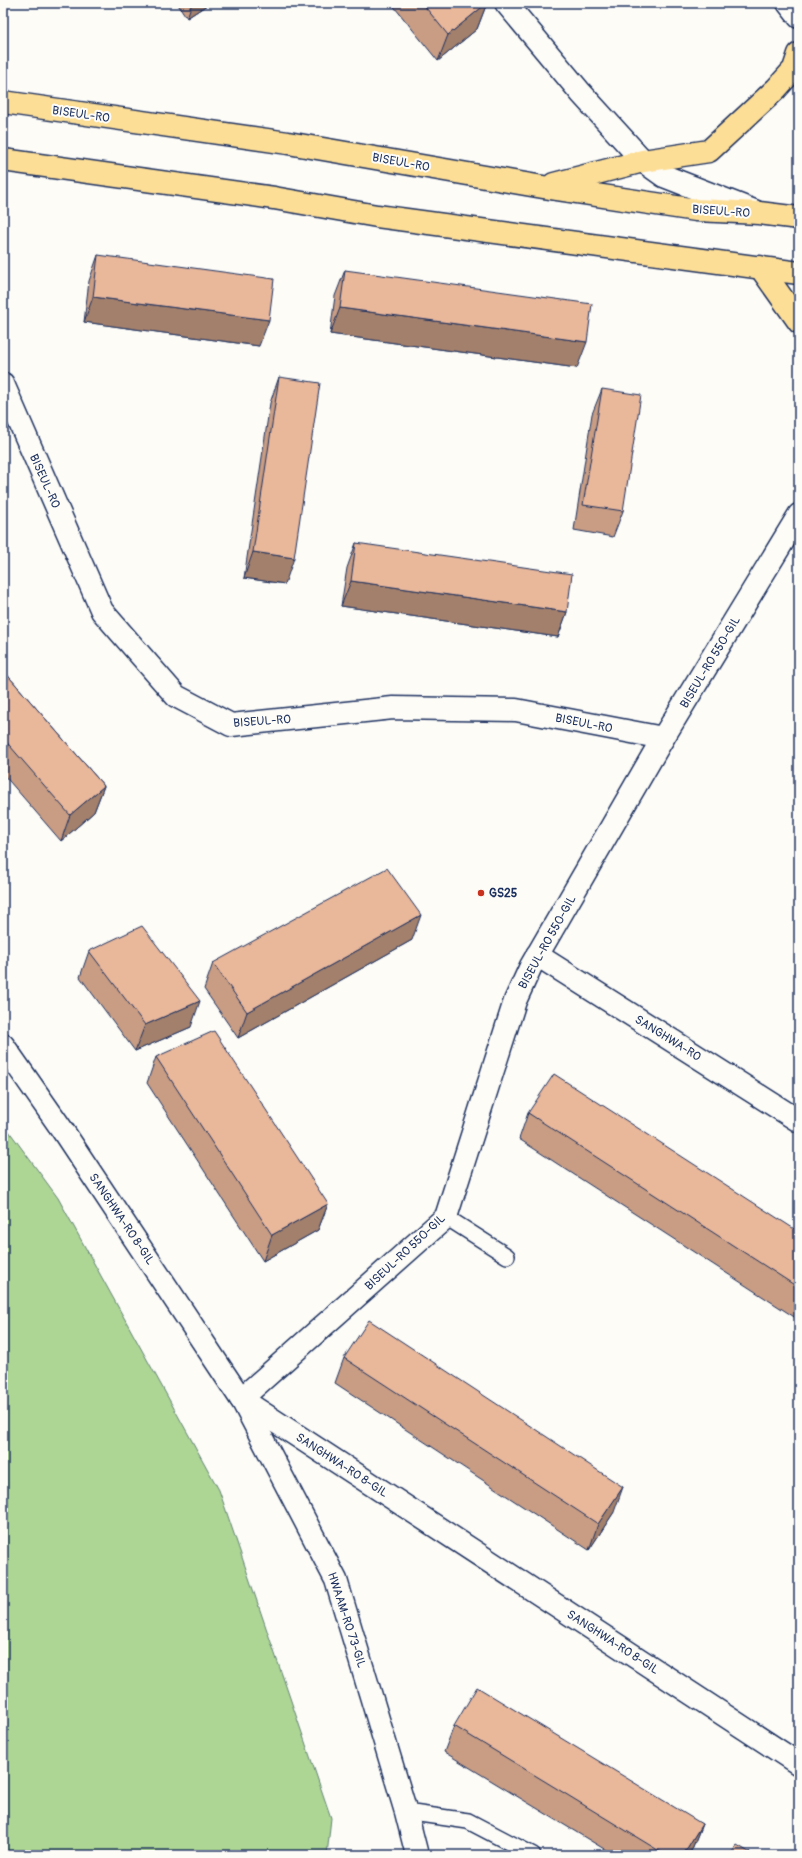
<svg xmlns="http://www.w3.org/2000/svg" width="802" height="1858" viewBox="0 0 802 1858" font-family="Pangolin,sans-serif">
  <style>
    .green { fill: #add694; stroke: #648279 }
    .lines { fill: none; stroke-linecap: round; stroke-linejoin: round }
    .lane-casing { stroke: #1b2f5e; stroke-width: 18 }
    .street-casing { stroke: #1b2f5e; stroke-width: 25 }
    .primary-casing { stroke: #1b2f5e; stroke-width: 25 }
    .lane { stroke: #fdfcf7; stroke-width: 15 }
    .street { stroke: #fdfcf7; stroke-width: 22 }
    .primary { stroke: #fdde96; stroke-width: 22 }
    .wall { fill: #c89d84; stroke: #1b2f5e }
    .shaded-wall { fill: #a3806c; stroke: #1b2f5e }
    .building { fill: #e9b79a; stroke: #1b2f5e }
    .poi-dot { fill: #c8321e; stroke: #fdfcf7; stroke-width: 1.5 }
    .labels { text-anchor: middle; stroke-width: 4; stroke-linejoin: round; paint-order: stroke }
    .street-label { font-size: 12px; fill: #1b2f5e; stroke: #fdfcf7 }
    .poi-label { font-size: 12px; font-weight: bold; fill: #1b2f5e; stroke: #fdfcf7; text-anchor: start }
  </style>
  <rect width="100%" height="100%" fill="#fdfcf7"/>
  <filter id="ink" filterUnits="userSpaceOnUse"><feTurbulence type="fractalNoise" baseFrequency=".025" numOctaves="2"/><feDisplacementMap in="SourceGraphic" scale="8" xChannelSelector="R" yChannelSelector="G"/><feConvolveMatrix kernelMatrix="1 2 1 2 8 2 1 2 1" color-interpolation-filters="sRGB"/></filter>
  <g filter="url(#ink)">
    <!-- green -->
    <path class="green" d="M3,1123L58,1198L219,1490L331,1818L327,1855H3Z"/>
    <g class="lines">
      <defs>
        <g id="lane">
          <path d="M446,1217L507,1256"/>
          <path d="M406,1812L468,1821L533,1855"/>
        </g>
        <g id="street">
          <path d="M506,3L581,93L643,161L664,176L754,211"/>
          <path d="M788,3L799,17"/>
          <path d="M3,384L102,611L176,696L231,725L393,708L516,710L663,738"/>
          <path d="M537,955L799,1121"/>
          <path d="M3,1045L61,1128L241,1399L799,1764"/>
          <path d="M241,1399L446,1217L515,1001L531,966L663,738L799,515"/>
          <path d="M242,1400L336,1580L406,1812L417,1855"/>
        </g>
        <g id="primary">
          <path d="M3,102L288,143L543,187L696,210L759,213L799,218"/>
          <path d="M3,160L274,198L377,216L799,273"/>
          <path d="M554,184L643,161L709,151L776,89L794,69L799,54"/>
          <path d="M760,267L799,322"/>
        </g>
      </defs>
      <!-- lane casing -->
      <use href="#lane" class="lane-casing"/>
      <!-- street casing -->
      <use href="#street" class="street-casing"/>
      <!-- primary casing -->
      <use href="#primary" class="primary-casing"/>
      <!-- lane -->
      <use href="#lane" class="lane"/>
      <!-- street -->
      <use href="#street" class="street"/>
      <!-- primary -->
      <use href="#primary" class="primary"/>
    </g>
    <!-- wall -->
    <g class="wall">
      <path d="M177,3H210L187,18Z"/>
      <path d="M391,3H487L477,29L438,61Z"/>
      <path d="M98,255L259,346L84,322L89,281Z"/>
      <path d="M345,270L577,368L330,334L335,296Z"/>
      <path d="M279,377L285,584L244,578L270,403Z"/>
      <path d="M602,389L623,511L613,537L574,530L592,414Z"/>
      <path d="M356,543L567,612L558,637L341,606L347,568Z"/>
      <path d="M3,670L104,786L94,812L61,841L3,774Z"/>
      <path d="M412,940L238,1038L204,989L213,963Z"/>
      <path d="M89,951L191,1027L135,1051L80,977Z"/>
      <path d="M156,1057L328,1204L318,1230L263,1261L147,1083Z"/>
      <path d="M528,1113L799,1232V1320L519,1139Z"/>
      <path d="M344,1358L614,1512L589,1550L335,1383Z"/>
      <path d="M454,1726L702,1824L692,1849L689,1855H614L444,1752Z"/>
    </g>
    <!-- shaded-wall -->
    <g class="shaded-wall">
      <path d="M192,3H210L187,18Z"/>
      <path d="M487,3L477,29L438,61L448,35Z"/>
      <path d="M93,297L269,320L259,346L84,322Z"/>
      <path d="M340,308L587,342L577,368L330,334Z"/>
      <path d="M253,552L294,558L285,584L244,578Z"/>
      <path d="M351,581L567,612L558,637L341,606Z"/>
      <path d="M104,786L94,812L61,841L70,815Z"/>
      <path d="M421,915L412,940L238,1038L247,1012Z"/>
      <path d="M200,1001L191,1027L135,1051L145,1025Z"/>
      <path d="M328,1204L318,1230L263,1261L272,1235Z"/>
      <path d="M623,1487L614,1512L589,1550L598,1524Z"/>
      <path d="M702,1824L692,1849L689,1855H683Z"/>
    </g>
    <!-- building -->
    <g class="building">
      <path d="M422,3H487L448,35Z"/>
      <path d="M98,255L274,279L269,320L93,297Z"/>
      <path d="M345,270L592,304L587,342L340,308Z"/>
      <path d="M279,377L320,383L294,558L253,552Z"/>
      <path d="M602,389L641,395L623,511L583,505Z"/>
      <path d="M356,543L572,574L567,612L351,581Z"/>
      <path d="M3,670L104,786L70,815L3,738Z"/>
      <path d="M387,868L421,915L247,1012L213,963Z"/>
      <path d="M142,926L200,1001L145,1025L89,951Z"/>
      <path d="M214,1031L328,1204L272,1235L156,1057Z"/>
      <path d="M554,1074L799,1232V1288L528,1113Z"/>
      <path d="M369,1320L623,1487L598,1524L344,1358Z"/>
      <path d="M477,1687L702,1824L683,1855H666L454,1726Z"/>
      <path d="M737,1845L754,1855H730Z"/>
    </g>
  </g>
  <!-- markers -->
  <circle class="poi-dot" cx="481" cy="893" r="4"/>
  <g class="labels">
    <!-- street labels -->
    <g class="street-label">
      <text transform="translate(81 114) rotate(8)" y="4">BISEUL-RO</text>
      <text transform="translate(401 162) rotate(10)" y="4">BISEUL-RO</text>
      <text transform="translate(721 211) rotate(4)" y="4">BISEUL-RO</text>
      <text transform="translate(45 481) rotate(66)" y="4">BISEUL-RO</text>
      <text transform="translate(710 662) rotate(-59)" y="4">BISEUL-RO 550-GIL</text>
      <text transform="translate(262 721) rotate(-4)" y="4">BISEUL-RO</text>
      <text transform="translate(584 723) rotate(11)" y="4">BISEUL-RO</text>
      <text transform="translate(547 942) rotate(-61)" y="4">BISEUL-RO 550-GIL</text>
      <text transform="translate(668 1038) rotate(32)" y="4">SANGHWA-RO</text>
      <text transform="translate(122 1219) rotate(56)" y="4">SANGHWA-RO 8-GIL</text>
      <text transform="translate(405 1252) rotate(-43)" y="4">BISEUL-RO 550-GIL</text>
      <text transform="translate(342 1465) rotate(33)" y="4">SANGHWA-RO 8-GIL</text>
      <text transform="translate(347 1620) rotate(72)" y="4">HWAAM-RO 73-GIL</text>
      <text transform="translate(613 1642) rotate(33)" y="4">SANGHWA-RO 8-GIL</text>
    </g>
    <!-- poi labels -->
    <g class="poi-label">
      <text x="489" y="897">GS25</text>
    </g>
  </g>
  <!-- margin -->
  <rect width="802" height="1858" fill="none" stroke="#fdfcf7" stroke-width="16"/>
  <rect x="8" y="8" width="786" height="1842" fill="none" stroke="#1b2f5e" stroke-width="1.5" filter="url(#ink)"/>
</svg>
